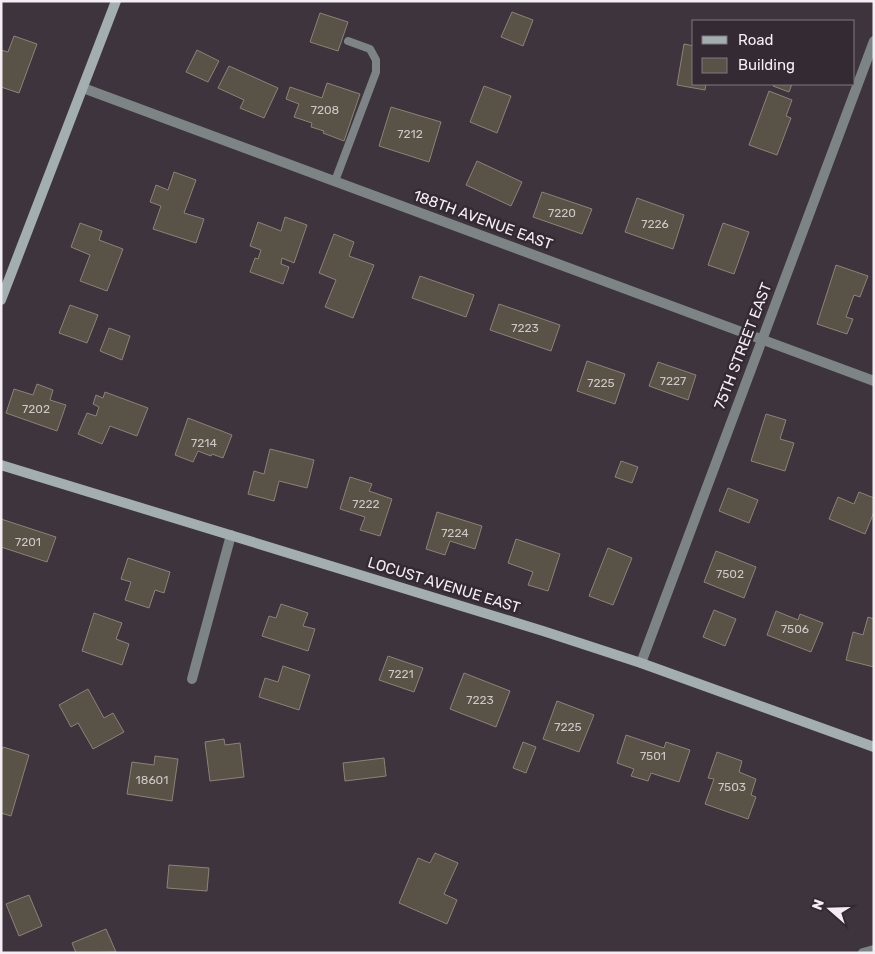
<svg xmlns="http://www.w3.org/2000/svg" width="875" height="954" viewBox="0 0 875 954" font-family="Rubik,sans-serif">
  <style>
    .building { fill: #595246; stroke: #8c8376 }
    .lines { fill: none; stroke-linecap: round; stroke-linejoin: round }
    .lane { stroke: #7c8485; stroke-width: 8 }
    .street { stroke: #7c8485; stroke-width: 10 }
    .secondary { stroke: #a2aeb0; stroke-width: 10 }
    .labels { text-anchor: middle; stroke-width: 5; stroke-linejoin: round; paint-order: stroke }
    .number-label { font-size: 12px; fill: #cdc7c8 }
    .street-label { font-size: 15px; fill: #f4eef4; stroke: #332a33 }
  </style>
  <rect width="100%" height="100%" fill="#3e343d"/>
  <!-- building -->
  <g class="building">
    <path d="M512,12L533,20L523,46L501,37Z"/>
    <path d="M320,13L348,22L338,51L310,42Z"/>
    <path d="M14,36L37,44L19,93L1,87V50L8,52Z"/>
    <path d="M684,44L694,46V84H706L705,90L677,85Z"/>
    <path d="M197,50L219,61L208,82L186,72Z"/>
    <path d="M229,66L278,88L264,118L240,108L244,100L218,88Z"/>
    <path d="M327,83L360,94L344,141L323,133L324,131L311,127L312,123L294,117L299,104L286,99L290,87L322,98Z"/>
    <path d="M774,84H792L789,92L773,86Z"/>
    <path d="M484,86L511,96L497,133L470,122Z"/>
    <path d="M769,91L792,100L786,116L791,118L777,155L749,145Z"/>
    <path d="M391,107L441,122L429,162L379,146Z"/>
    <path d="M477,161L522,182L511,206L466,185Z"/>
    <path d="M174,172L196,180L184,213L204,219L196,243L153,229L161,206L150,202L156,185L168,190Z"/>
    <path d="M542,192L592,209L582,234L533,217Z"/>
    <path d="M637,198L684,215L673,249L625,232Z"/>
    <path d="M285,217L307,225L294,263L282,258L281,264L289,267L283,284L250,272L255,258L258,259L261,250L250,246L258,222L281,231Z"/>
    <path d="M80,223L102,231L99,240L123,249L107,291L80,281L90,255L71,247Z"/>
    <path d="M723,223L749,232L734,274L708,265Z"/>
    <path d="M334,234L354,242L349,256L374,265L353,318L325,307L336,280L319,273Z"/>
    <path d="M836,265L868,276L860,297L854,295L846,317L853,319L847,334L817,324Z"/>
    <path d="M420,276L474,295L466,317L412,298Z"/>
    <path d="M499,304L560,325L551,351L490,330Z"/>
    <path d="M70,305L98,315L87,343L59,333Z"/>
    <path d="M109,328L130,336L122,360L100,351Z"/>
    <path d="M587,361L625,374L615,404L577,391Z"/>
    <path d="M658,362L696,375L688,400L649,386Z"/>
    <path d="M37,384L53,390L50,400L66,405L57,431L6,413L14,389L33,395Z"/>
    <path d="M105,392L148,408L137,436L110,426L102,444L78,434L87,413L96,416L99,407L93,404L96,395L103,398Z"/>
    <path d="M766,414L786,420L780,439L794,443L785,471L751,461Z"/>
    <path d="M188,418L232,435L223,458L212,454L211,456L198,451L193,462L175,455Z"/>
    <path d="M270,449L314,460L307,488L279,481L274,501L248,494L254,471L264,474Z"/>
    <path d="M621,461L638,467L632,483L615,477Z"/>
    <path d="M350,477L372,484L369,491L392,499L380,536L360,530L365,517L340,509Z"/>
    <path d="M728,488L758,500L749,523L719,511Z"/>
    <path d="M859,492L874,498V512L865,534L829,519L838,497L854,504Z"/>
    <path d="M437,512L482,526L475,549L450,541L445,555L426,549Z"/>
    <path d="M1,519L56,537L47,562L1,547Z"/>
    <path d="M516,539L560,554L548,591L528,585L533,572L508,563Z"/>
    <path d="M608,548L632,558L613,605L589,596Z"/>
    <path d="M716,551L756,567L744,598L704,582Z"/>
    <path d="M128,558L170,572L164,593L155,590L149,608L125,600L131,582L121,579Z"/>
    <path d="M281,604L308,613L303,626L315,629L308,651L262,636L269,616L276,618Z"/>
    <path d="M714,610L736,619L725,646L703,637Z"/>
    <path d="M776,611L798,620L800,614L823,623L811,652L767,635Z"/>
    <path d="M94,613L122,623L116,639L129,644L122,665L82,651Z"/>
    <path d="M868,617L874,619V667L846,660L853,632L863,635Z"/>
    <path d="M388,656L423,668L414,692L379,680Z"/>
    <path d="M283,666L310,675L299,710L259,697L265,678L278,682Z"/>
    <path d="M464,673L510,691L496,727L450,709Z"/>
    <path d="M88,689L104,718L113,713L124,732L93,749L78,723L71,727L59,705Z"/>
    <path d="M557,701L594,715L579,752L543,739Z"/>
    <path d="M626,735L664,748L666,742L690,750L679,782L651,773L648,781L631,776L634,769L617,763Z"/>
    <path d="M224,739L225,745L240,743L244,777L210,781L205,742Z"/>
    <path d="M523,742L536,747L526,773L513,768Z"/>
    <path d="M3,747L29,755L11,816L1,813V751Z"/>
    <path d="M717,752L742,761L739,772L756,779L751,795L756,797L748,819L705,804L714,779L708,778Z"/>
    <path d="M155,756L178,759L172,801L127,794L132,762L154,765Z"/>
    <path d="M384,758L386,776L345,781L343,763Z"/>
    <path d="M435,853L458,863L444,894L457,900L447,924L399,903L418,858L430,863Z"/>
    <path d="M169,865L209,868L207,891L167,888Z"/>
    <path d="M29,895L42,926L19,936L6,904Z"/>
    <path d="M106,929L116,952L76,953L72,943Z"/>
  </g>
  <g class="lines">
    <!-- lane -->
    <path class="lane" d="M335,181L376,72V60L370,49L348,41"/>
    <!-- street -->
    <g class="street">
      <path d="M83,88L874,381"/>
      <path d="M641,663L874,41"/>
      <path d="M192,679L231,535"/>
      <path d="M863,953L874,950"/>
    </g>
    <!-- secondary -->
    <g class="secondary">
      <path d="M1,300L116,1"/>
      <path d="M1,465L543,631L641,663L874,747"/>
    </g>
  </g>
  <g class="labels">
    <!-- number labels -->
    <g class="number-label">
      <text x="325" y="114">7208</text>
      <text x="410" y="138">7212</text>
      <text x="562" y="217">7220</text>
      <text x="655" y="228">7226</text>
      <text x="525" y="332">7223</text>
      <text x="673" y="385">7227</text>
      <text x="601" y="387">7225</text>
      <text x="36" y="413">7202</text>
      <text x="204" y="447">7214</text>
      <text x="366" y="508">7222</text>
      <text x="455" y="537">7224</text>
      <text x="28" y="546">7201</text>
      <text x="730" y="578">7502</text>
      <text x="795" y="633">7506</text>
      <text x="401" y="678">7221</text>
      <text x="480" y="704">7223</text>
      <text x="568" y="731">7225</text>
      <text x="653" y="760">7501</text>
      <text x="152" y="784">18601</text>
      <text x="732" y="791">7503</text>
    </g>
    <!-- street labels -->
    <g class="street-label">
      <text transform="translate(483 220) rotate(20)" y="5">188TH AVENUE EAST</text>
      <text transform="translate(743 346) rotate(-69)" y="5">75TH STREET EAST</text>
      <text transform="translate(444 585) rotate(17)" y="5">LOCUST AVENUE EAST</text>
    </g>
  </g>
  <!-- border -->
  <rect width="875" height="954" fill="none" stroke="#f4eef4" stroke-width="5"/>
  <!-- legend -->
  <rect x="692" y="20" width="162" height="65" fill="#332a33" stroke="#807880"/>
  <rect x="702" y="36" width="25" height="8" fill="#a2aeb0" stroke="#807880"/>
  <text x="738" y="45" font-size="15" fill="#f4eef4">Road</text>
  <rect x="702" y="58" width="25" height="15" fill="#595246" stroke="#807880"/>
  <text x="738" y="70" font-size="15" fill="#f4eef4">Building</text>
  <!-- north arrow -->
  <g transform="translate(830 909) rotate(290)" stroke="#332a33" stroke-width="4" paint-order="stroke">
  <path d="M0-4L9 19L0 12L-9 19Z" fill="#f4eef4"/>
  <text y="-8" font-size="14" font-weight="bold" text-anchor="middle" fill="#f4eef4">N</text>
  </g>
</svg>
